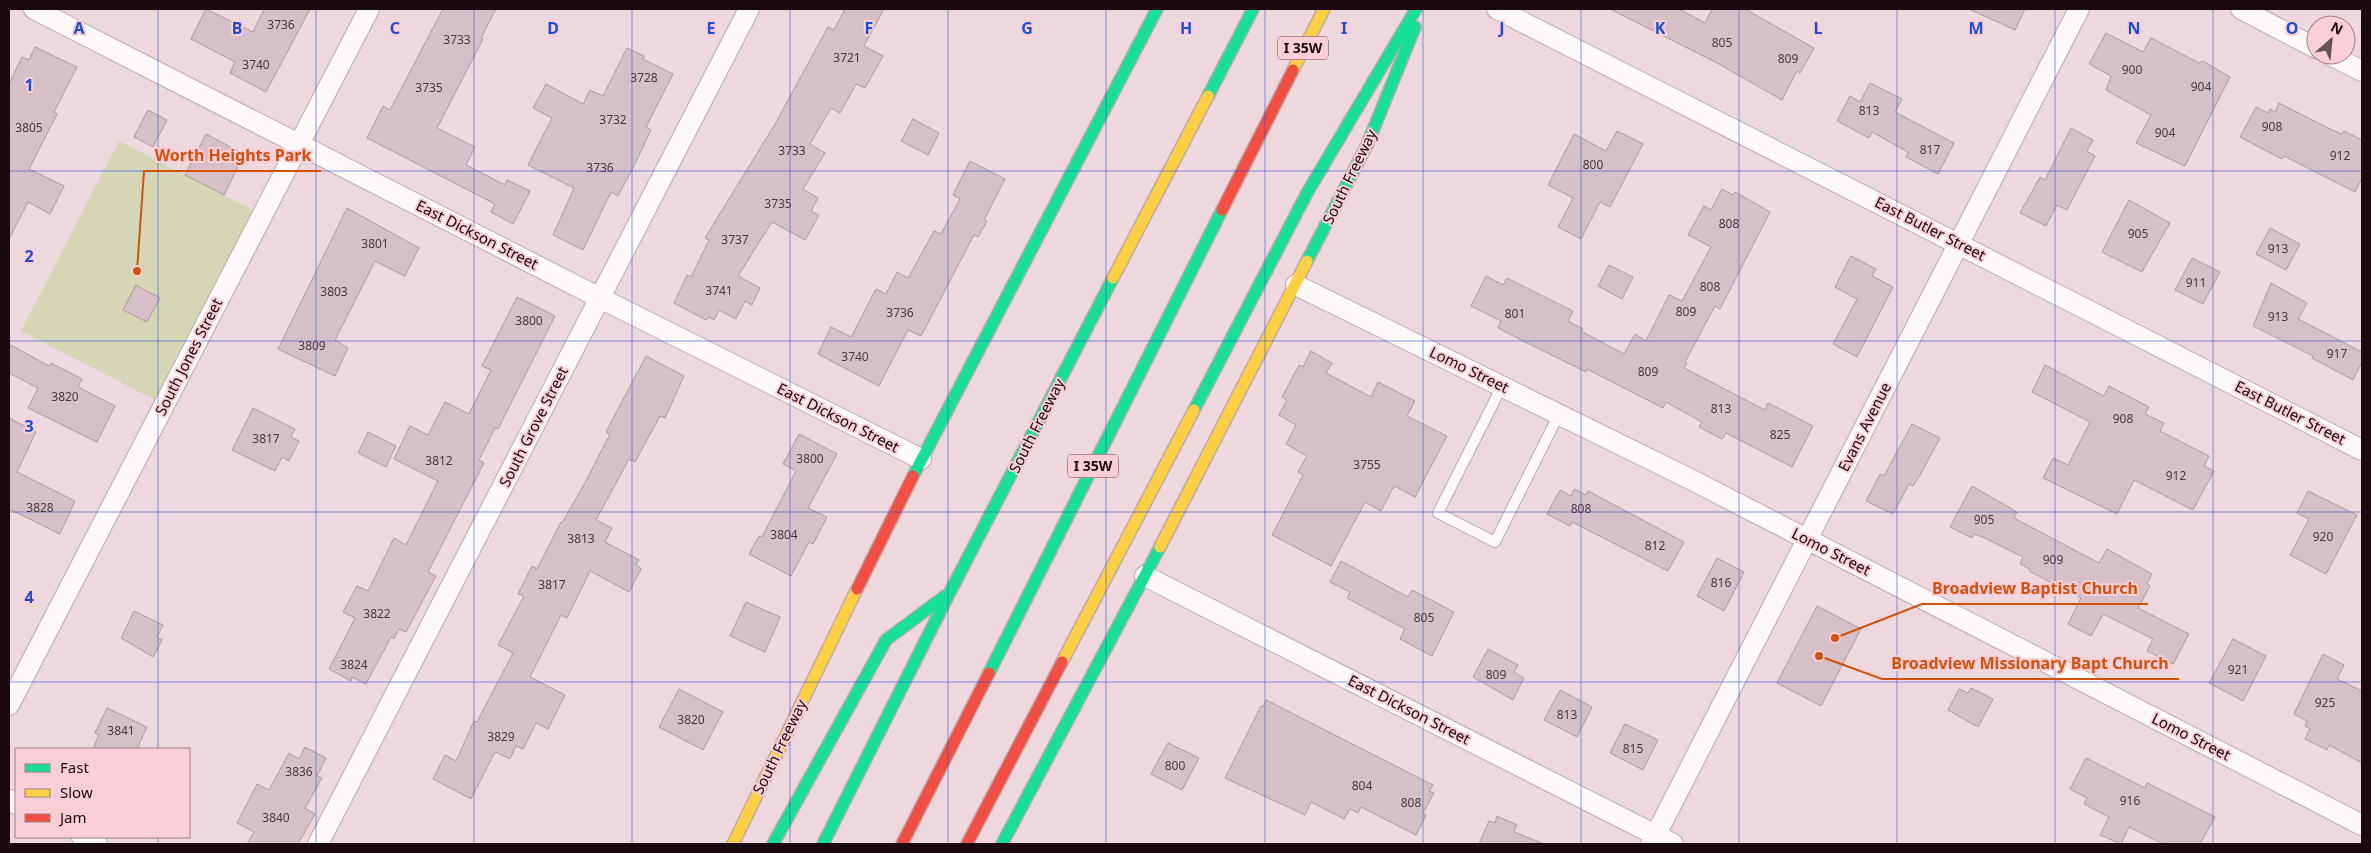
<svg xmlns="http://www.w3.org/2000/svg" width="2371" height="853" viewBox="0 0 2371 853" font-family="'Noto Sans',sans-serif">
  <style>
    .green { fill: #d4d6b6 }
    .building { fill: #d7bfc8; stroke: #ac9aa1 }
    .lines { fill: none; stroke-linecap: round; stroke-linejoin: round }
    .lane-casing { stroke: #bca9ad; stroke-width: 12 }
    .street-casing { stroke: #bca9ad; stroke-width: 22 }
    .fast-casing { stroke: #bca9ad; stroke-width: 14 }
    .slow-casing { stroke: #bca9ad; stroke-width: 14 }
    .jam-casing { stroke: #bca9ad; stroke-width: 14 }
    .lane { stroke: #fdf9fa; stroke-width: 10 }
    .street { stroke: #fdf9fa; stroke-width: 20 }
    .fast { stroke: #16e098; stroke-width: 11 }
    .slow { stroke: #ffcf43; stroke-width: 11 }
    .jam { stroke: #f24e42; stroke-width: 11 }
    .grid { fill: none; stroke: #1d4ed8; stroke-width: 1; stroke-opacity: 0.55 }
    .labels { text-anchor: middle; stroke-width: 4; stroke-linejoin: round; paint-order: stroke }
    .number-label { font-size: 12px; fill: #4a383e }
    .shield { fill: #f9ced7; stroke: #5d444a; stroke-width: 1 }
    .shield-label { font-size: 14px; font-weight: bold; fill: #1a090e }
    .street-label { font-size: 15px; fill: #1a090e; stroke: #f9ced7 }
    .grid-label { font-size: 16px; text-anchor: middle; font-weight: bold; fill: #1d4ed8; stroke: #f9ced7; stroke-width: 4; stroke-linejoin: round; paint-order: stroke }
    .leader { fill: none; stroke: #d3510c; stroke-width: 2 }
    .callout-dot { fill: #d3510c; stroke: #f9ced7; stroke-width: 2 }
    .callout-label { font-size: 16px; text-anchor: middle; font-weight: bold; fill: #d3510c; stroke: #f9ced7; stroke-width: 4; stroke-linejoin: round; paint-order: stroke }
  </style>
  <rect width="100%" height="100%" fill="#efd8dd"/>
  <!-- green -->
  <path class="green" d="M119,141L253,210L155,400L21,331Z"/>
  <!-- building -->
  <g class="building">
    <path d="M206,9L253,32L264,9H310L266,92L230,73L235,62L191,39Z"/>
    <path d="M443,9H496L481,38L483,39L437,128L475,147L466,165L505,185L507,180L530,191L513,224L491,212L495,204L367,138L383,106L390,110Z"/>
    <path d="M845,9H884L864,46L883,56L865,88L856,84L840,113L831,108L810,144L825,153L803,189L818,198L811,211L819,215L805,240L772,222L738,276L760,288L752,305L745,301L736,319L719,310L714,320L708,317L706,320L674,303L687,275L691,277L709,240L705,238L775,124L828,27L834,30Z"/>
    <path d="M1610,9H1679L1705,23L1712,9H1745L1814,48L1800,73L1797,71L1782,100L1719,64Z"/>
    <path d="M1969,9H2025L2015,30Z"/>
    <path d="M2106,33L2143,52L2151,38L2199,63L2203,61L2230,77L2185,166L2136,143L2151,115L2106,90L2111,76L2089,64Z"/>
    <path d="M35,47L77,67L54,112L57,114L29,169L64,186L50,214L28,202L9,239V84L22,57L29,60Z"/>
    <path d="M627,48L644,56L643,59L673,74L646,127L651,130L633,168L618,196L611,192L583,250L553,235L574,188L528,165L552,118L533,108L546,84L583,104L590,90L603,96Z"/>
    <path d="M1870,83L1902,99L1895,112L1954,143L1938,174L1906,157L1908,152L1872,132L1869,138L1837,121L1850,96L1860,102Z"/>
    <path d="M2279,103L2330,129L2342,134L2344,131L2362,140V178L2355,192L2284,156L2282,159L2240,137L2256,107L2268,113L2270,109L2275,112Z"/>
    <path d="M148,110L167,120L153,147L134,137Z"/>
    <path d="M913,119L939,133L928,155L901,141Z"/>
    <path d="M2071,128L2093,140L2087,151L2095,156L2067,210L2057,205L2046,226L2020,213L2040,177L2045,180Z"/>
    <path d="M1617,131L1643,144L1610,207L1600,202L1581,239L1558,227L1573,198L1548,185L1574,134L1606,151Z"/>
    <path d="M206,134L244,154L224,195L185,175Z"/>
    <path d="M970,161L1005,179L984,220L987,221L978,237L974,235L921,336L908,330L879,386L818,354L831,327L851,337L876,289L886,294L897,272L908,278L934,231L941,234L960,199L953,195Z"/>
    <path d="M1722,189L1733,195L1735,192L1770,212L1720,309L1715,306L1685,362L1687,363L1684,368L1765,410L1768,403L1813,426L1792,467L1726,433L1722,439L1699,427L1702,422L1666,402L1663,408L1587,369L1586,372L1527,343L1498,328L1501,321L1471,306L1486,276L1503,285L1507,278L1573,311L1568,321L1583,329L1581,331L1624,354L1635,334L1646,341L1669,295L1682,301L1711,247L1688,235L1704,206L1711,210Z"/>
    <path d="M2129,200L2170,223L2142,272L2102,252Z"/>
    <path d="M347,208L419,248L405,276L375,261L335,340L348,348L335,376L278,349Z"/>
    <path d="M2270,228L2300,244L2286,270L2256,254Z"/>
    <path d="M1851,256L1876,269L1872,276L1893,287L1857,357L1833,344L1857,299L1835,287Z"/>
    <path d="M2192,258L2220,272L2203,304L2175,290Z"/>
    <path d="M1609,265L1633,277L1622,299L1598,286Z"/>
    <path d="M2271,283L2307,303L2298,319L2362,352V362L2353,380L2312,358L2313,356L2253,326Z"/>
    <path d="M136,285L160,298L147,322L123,310Z"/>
    <path d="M517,297L555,316L498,429L495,428L479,460L484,463L428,572L436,576L406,632L399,629L394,639L391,637L366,684L352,677L351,681L329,669L355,618L343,612L357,586L368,591L394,538L406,545L438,481L394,459L410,426L428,435L445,402L469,414L491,370L482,366Z"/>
    <path d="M9,344L49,366L51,363L82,379L78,387L115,406L97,442L28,408L38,388L9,373Z"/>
    <path d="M1311,351L1332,363L1326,373L1371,397L1378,382L1415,401L1407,416L1447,436L1415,497L1394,486L1381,511L1365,502L1331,566L1272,535L1303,475L1298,472L1307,456L1286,444L1296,425L1279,415L1287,400L1282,397L1299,365L1303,367Z"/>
    <path d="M646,356L684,376L665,418L660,416L635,462L629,459L596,520L612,528L605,542L639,560L636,564L641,569L629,592L590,571L567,618L561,615L530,677L565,695L548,729L536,723L523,749L516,746L510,759L495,752L471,799L433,779L445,755L456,761L474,721L477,722L513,653L498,645L524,596L518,594L532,566L537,569L561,522L562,523L586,481L610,434L606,432Z"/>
    <path d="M2045,365L2104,396L2109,386L2149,407L2145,414L2164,423L2160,431L2209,456L2204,466L2214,471L2193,510L2134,480L2117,514L2043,478L2053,458L2068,465L2090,422L2032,392Z"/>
    <path d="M253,408L295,429L291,437L299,441L289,461L282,457L275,471L232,450Z"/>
    <path d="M9,418L36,432L17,472L75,501L60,534L9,509Z"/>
    <path d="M1912,424L1940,438L1920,475L1913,486L1909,484L1893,514L1866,501L1880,474L1884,476Z"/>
    <path d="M368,432L396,446L386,467L358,453Z"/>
    <path d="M799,434L837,454L808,508L827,517L813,544L809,542L791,576L749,554L759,536L762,537L796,471L783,464Z"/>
    <path d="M1972,486L2017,512L2014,518L2099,563L2107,549L2152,574L2147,584L2150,586L2138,608L2189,634L2173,664L2147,651L2153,639L2103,614L2091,636L2068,624L2081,598L2029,571L2030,569L2020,564L2023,557L1985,538L1974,534L1972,538L1950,527Z"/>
    <path d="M1574,489L1586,495L1588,491L1684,542L1668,571L1572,522L1570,526L1547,514L1560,490L1571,496Z"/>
    <path d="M2308,491L2357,515L2326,574L2290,555L2309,519L2297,513Z"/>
    <path d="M1717,558L1744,572L1724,611L1697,596Z"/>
    <path d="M1341,561L1408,597L1412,590L1454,612L1432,656L1400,639L1405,629L1347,598L1350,592L1330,582Z"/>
    <path d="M746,602L780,617L765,652L730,636Z"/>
    <path d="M1817,606L1861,629L1821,706L1777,683Z"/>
    <path d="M134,611L163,625L157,637L162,640L153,657L121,638Z"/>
    <path d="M2233,639L2266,656L2243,701L2209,683Z"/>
    <path d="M1488,649L1518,665L1514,672L1524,678L1513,700L1473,677Z"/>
    <path d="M2323,654L2344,665L2337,679L2362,691V763L2329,745L2327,750L2305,739L2310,729L2305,726L2307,721L2294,714Z"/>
    <path d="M1971,688L1993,699L1978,727L1948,710L1959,689L1968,693Z"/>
    <path d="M679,689L723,712L703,750L659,727Z"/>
    <path d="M1560,690L1592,707L1577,737L1544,720Z"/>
    <path d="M1266,700L1433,785L1429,791L1434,793L1423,813L1426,815L1416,835L1361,807L1358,813L1350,809L1344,819L1311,802L1305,815L1225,778L1261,706L1263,707Z"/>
    <path d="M107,708L147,727L137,749H93L99,735L95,733Z"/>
    <path d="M1625,724L1658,740L1643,770L1610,753Z"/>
    <path d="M1168,743L1199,758L1182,790L1151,774Z"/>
    <path d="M305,747L326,758L317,776L322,778L305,808L315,814L298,844H247L254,832L237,823L257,784L269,790L289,753L299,759Z"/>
    <path d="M2086,758L2145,788L2147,783L2215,817L2200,844H2163L2129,827L2121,844L2100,835L2109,817L2084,804L2087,798L2070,789Z"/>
    <path d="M1497,816L1517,825L1514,832L1544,844H1479L1489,821L1495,823Z"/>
  </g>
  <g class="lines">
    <defs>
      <path id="lane" d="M1502,386L1438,513L1495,542L1559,414"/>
      <g id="street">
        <path d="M34,9L600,298L921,459"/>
        <path d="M1497,9L2362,450"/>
        <path d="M2241,9L2316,48"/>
        <path d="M2330,55L2362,71"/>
        <path d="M1296,285L1692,480L2362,825"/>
        <path d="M1145,576L1673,844"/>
        <path d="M9,705L369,9"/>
        <path d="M9,800L16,804"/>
        <path d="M82,837L97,844"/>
        <path d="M318,844L749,9"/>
        <path d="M1651,844L2079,9"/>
      </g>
      <g id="fast">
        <path d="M1208,96L1253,9"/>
        <path d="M1307,261L1367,145L1415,27"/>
        <path d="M1194,410L1307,193L1416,9"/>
        <path d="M913,476L1157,9"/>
        <path d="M989,673L1222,210"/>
        <path d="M773,844L886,640L945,596"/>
        <path d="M823,844L950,592L1113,278"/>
        <path d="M1002,844L1160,547"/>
      </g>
      <g id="slow">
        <path d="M1293,70L1324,9"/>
        <path d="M1113,278L1208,96"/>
        <path d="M1160,547L1307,261"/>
        <path d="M1062,662L1194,410"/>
        <path d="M733,844L857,589"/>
      </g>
      <g id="jam">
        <path d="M1222,210L1293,70"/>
        <path d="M857,589L913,476"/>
        <path d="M902,844L989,673"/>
        <path d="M967,844L1062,662"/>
      </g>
    </defs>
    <!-- lane casing -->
    <use href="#lane" class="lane-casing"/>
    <!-- street casing -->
    <use href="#street" class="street-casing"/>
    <!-- fast casing -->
    <use href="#fast" class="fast-casing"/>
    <!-- slow casing -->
    <use href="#slow" class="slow-casing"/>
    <!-- jam casing -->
    <use href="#jam" class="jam-casing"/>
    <!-- lane -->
    <use href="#lane" class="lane"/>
    <!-- street -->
    <use href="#street" class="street"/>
    <!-- fast -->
    <use href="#fast" class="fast"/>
    <!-- slow -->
    <use href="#slow" class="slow"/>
    <!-- jam -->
    <use href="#jam" class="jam"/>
  </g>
  <!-- grid -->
  <path class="grid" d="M158,9V749M316,9V844M474,9V844M632,9V844M790,9V844M948,9V844M1106,9V844M1265,9V844M1423,9V844M1581,9V844M1739,9V844M1897,9V844M2055,9V844M2213,9V844M9,171H2362M9,341H2362M9,512H2362M9,682H2362M158,837V844"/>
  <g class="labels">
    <!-- number labels -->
    <g class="number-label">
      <text x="281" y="29">3736</text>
      <text x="457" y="44">3733</text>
      <text x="1722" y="47">805</text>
      <text x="847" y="62">3721</text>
      <text x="1788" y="63">809</text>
      <text x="256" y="69">3740</text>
      <text x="2132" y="74">900</text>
      <text x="644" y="82">3728</text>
      <text x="2201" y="91">904</text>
      <text x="429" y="92">3735</text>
      <text x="1869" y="115">813</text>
      <text x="613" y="124">3732</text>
      <text x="2272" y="131">908</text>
      <text x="29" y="132">3805</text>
      <text x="2165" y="137">904</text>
      <text x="1930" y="154">817</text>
      <text x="792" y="155">3733</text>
      <text x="2340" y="160">912</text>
      <text x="1593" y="169">800</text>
      <text x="600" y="172">3736</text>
      <text x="778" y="208">3735</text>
      <text x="1729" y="228">808</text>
      <text x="2138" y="238">905</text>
      <text x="735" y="244">3737</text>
      <text x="375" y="248">3801</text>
      <text x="2278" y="253">913</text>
      <text x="2196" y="287">911</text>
      <text x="1710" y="291">808</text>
      <text x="719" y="295">3741</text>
      <text x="334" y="296">3803</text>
      <text x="1686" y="316">809</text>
      <text x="900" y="317">3736</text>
      <text x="1515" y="318">801</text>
      <text x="2278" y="321">913</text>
      <text x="529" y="325">3800</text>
      <text x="312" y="350">3809</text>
      <text x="2337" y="358">917</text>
      <text x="855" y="361">3740</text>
      <text x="1648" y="376">809</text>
      <text x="65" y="401">3820</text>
      <text x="1721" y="413">813</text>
      <text x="2123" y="423">908</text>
      <text x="1780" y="439">825</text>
      <text x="266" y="443">3817</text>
      <text x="810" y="463">3800</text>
      <text x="439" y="465">3812</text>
      <text x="1367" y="469">3755</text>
      <text x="2176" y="480">912</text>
      <text x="40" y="512">3828</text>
      <text x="1581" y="513">808</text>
      <text x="1984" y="524">905</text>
      <text x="784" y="539">3804</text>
      <text x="2323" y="541">920</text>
      <text x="581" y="543">3813</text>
      <text x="1655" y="550">812</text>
      <text x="2053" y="564">909</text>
      <text x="1721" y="587">816</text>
      <text x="552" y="589">3817</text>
      <text x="377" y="618">3822</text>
      <text x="1424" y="622">805</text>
      <text x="354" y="669">3824</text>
      <text x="2238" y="674">921</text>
      <text x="1496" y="679">809</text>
      <text x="2325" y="707">925</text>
      <text x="1567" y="719">813</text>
      <text x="691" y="724">3820</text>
      <text x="121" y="735">3841</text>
      <text x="501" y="741">3829</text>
      <text x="1633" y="753">815</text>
      <text x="1175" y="770">800</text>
      <text x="299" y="776">3836</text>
      <text x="1362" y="790">804</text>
      <text x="2130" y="805">916</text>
      <text x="1411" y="807">808</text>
      <text x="276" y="822">3840</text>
    </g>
    <!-- shield labels -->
    <g class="shield">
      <rect x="1278" y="36.5" width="50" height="23" rx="4"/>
      <rect x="1068" y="454.5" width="50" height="23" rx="4"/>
    </g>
    <g class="shield-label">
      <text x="1303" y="53">I 35W</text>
      <text x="1093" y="471">I 35W</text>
    </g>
    <!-- street labels -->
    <g class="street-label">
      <text transform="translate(1350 177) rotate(-64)" y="5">South Freeway</text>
      <text transform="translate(1930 229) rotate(27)" y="5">East Butler Street</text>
      <text transform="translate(477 235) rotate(27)" y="5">East Dickson Street</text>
      <text transform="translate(189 357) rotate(-63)" y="5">South Jones Street</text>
      <text transform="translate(1469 370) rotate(26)" y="5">Lomo Street</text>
      <text transform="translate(2290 413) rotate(27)" y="5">East Butler Street</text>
      <text transform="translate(838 418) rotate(27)" y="5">East Dickson Street</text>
      <text transform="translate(1037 426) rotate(-63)" y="5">South Freeway</text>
      <text transform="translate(534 427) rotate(-63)" y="5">South Grove Street</text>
      <text transform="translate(1865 427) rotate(-63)" y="5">Evans Avenue</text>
      <text transform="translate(1831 552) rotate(27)" y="5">Lomo Street</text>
      <text transform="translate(1409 710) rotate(27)" y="5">East Dickson Street</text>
      <text transform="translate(2191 737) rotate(27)" y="5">Lomo Street</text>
      <text transform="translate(780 747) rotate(-64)" y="5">South Freeway</text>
    </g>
  </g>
  <g class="grid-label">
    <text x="79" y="34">A</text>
    <text x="237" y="34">B</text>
    <text x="395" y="34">C</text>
    <text x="553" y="34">D</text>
    <text x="711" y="34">E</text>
    <text x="869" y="34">F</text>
    <text x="1027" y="34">G</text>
    <text x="1186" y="34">H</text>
    <text x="1344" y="34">I</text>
    <text x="1502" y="34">J</text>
    <text x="1660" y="34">K</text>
    <text x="1818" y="34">L</text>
    <text x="1976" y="34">M</text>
    <text x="2134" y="34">N</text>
    <text x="2292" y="34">O</text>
    <text x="29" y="91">1</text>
    <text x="29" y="262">2</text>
    <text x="29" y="432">3</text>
    <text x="29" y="603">4</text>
  </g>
  <!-- callouts -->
  <path class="leader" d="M137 271L144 171H321M1835 638L1922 604H2148M1819 656L1882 679H2179"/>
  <g class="callout-dot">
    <circle cx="137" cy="271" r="5"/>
    <circle cx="1835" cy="638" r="5"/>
    <circle cx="1819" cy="656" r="5"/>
  </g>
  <g class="callout-label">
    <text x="233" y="161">Worth Heights Park</text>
    <text x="2035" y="594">Broadview Baptist Church</text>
    <text x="2030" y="669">Broadview Missionary Bapt Church</text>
  </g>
  <!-- border -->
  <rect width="2371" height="853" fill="none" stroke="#1a090e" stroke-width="20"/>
  <!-- legend -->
  <rect x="15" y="748" width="175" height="90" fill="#f9ced7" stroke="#a07f87"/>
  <rect x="25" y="764" width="25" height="8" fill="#16e098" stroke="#a07f87"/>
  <text x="60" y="773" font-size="15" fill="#1a090e">Fast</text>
  <rect x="25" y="789" width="25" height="8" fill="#ffcf43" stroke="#a07f87"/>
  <text x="60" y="798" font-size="15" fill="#1a090e">Slow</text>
  <rect x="25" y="814" width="25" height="8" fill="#f24e42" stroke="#a07f87"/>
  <text x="60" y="823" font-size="15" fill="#1a090e">Jam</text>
  <!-- north arrow -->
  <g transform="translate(2331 40) rotate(27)"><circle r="24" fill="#f9ced7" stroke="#a07f87"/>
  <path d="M0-4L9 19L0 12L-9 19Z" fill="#655156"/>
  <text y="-8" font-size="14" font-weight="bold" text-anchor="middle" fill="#1a090e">N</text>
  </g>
</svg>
